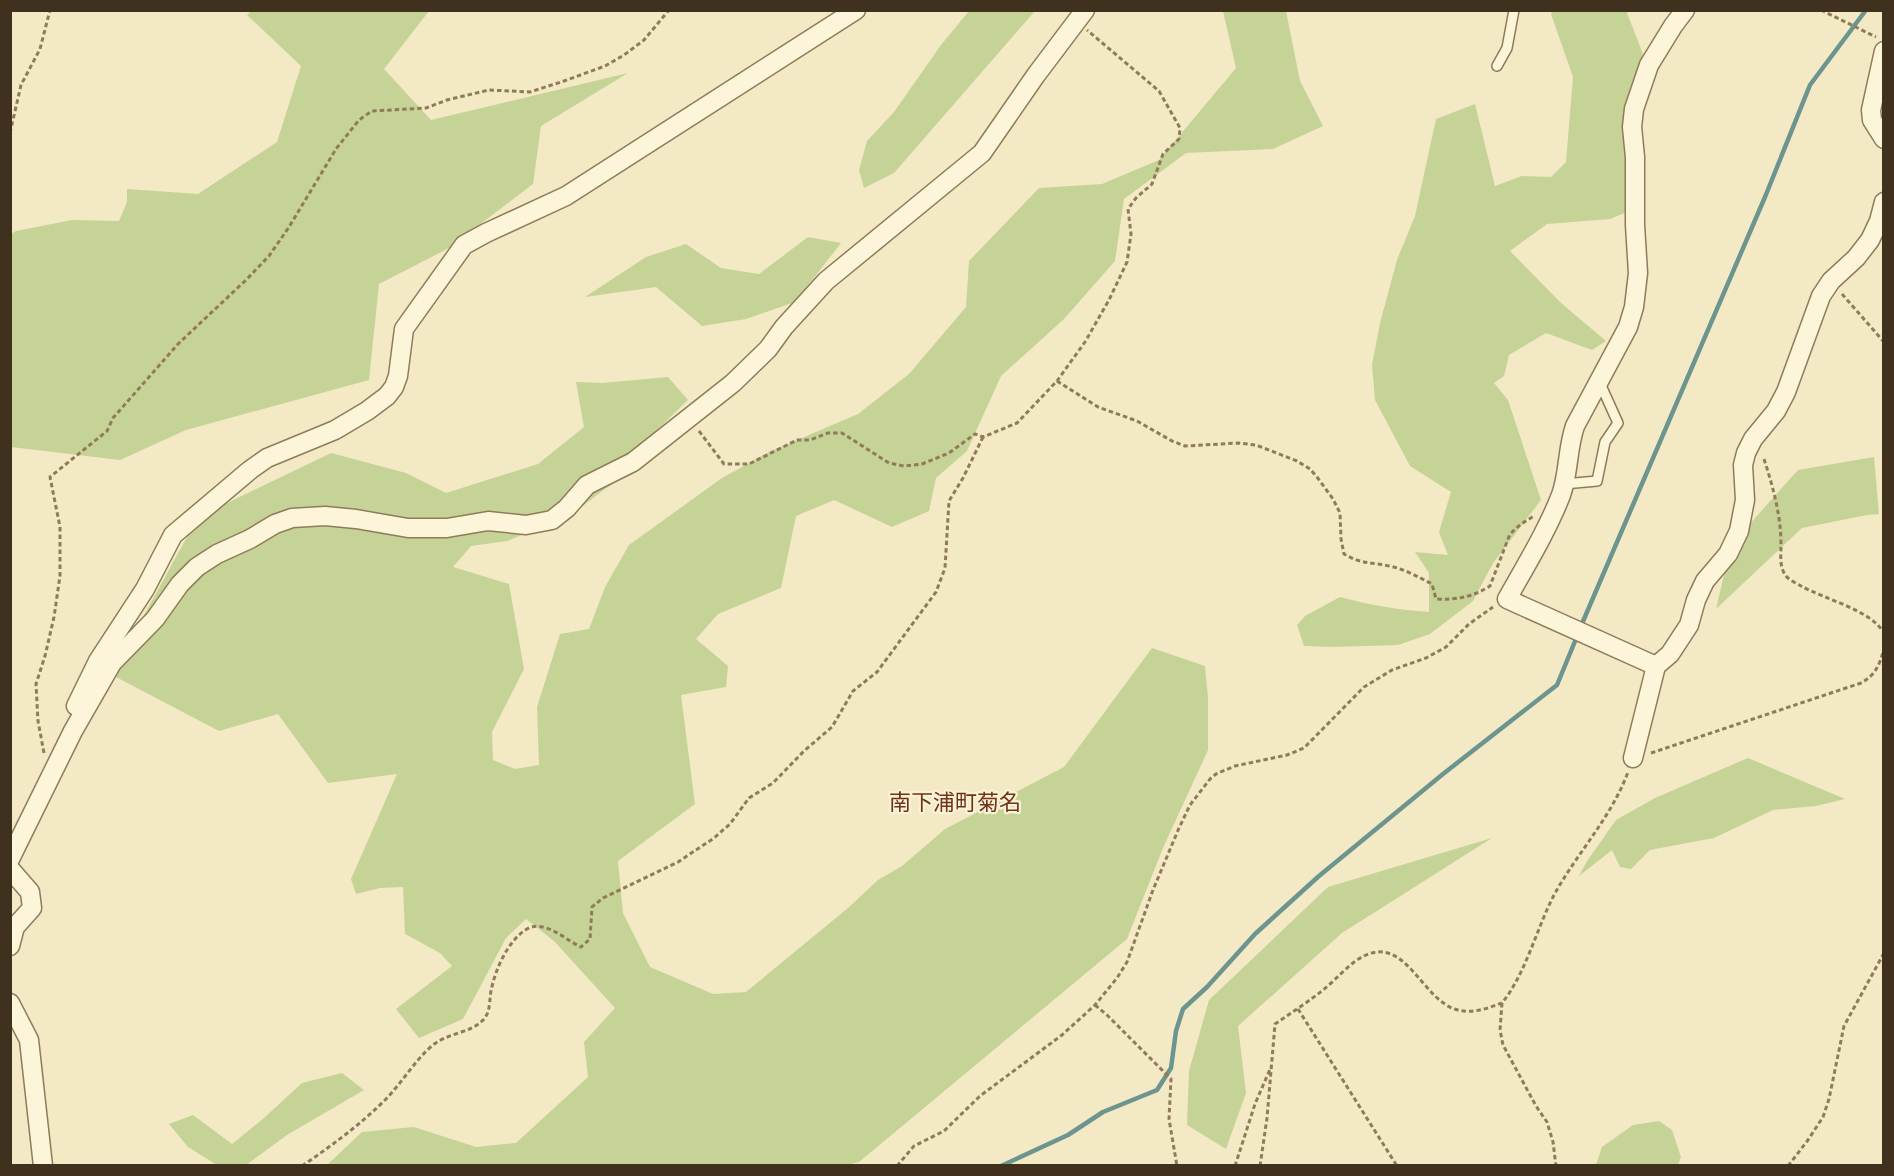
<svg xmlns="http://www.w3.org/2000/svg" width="1894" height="1176" viewBox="0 0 1894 1176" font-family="Lora,'Noto Sans JP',serif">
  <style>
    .green { fill: #c6d397 }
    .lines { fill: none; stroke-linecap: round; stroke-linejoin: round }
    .stream { stroke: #6c958f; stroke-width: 4.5 }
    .service-casing { stroke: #907b59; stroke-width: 12 }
    .minor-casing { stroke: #907b59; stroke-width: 21 }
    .path { stroke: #907b59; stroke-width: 3; stroke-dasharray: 4.5 3; stroke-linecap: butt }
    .service { stroke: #fcf5da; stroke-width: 9 }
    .minor { stroke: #fcf5da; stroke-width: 18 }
    .labels { text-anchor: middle; stroke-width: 4.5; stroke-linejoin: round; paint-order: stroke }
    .quarter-label { font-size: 22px; fill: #703319; stroke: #f9f2d6 }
  </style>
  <rect width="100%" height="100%" fill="#f3e9c5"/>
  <!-- green -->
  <g class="green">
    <path d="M1553,10L1629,11L1627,13L1643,54L1625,123L1627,212L1610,219L1547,224L1510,251L1561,303L1606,341L1592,350L1546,333L1509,355L1504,376L1494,383L1508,400L1541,500L1493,563L1473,601L1430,634L1398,645L1333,647L1304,646L1297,625L1305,616L1340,597C1370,605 1398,610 1429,612V573L1415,552L1448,555L1439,532L1451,492L1410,466L1375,400L1372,365L1380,323L1397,260L1415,216L1436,119L1475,104L1495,186L1522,176L1551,177L1566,162L1573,77L1551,14Z"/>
    <path d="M251,11H429L384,69L431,120L628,73L541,126L533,184L449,248L379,284L369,380L186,430L120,460L11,447V234L16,231L72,220L119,221L127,202V189L198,194L277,142L301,66L247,15Z"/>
    <path d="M969,11H1035L894,173L864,188L859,170L867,141L894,112L941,45Z"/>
    <path d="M1223,11H1286L1300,81L1323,126L1273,149L1186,153L1124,199L1115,261L1064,319L1001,376L967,451L936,478L929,511L892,527L834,500L796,516L781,588L718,614L696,639L728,666L726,687L681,695L695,804L618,861L623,913L650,967L713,994L746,992L848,908L878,880L902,866L945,829L1064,767L1152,648L1205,666L1208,698V750L1163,848L1127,939L859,1162L844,1166L327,1165L362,1132L414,1127L476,1147L516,1143L588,1077L584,1042L615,1008L554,941L526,919L506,938L463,1019L419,1038L396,1009L452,966L440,953L405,934L403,887L380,888L356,894L351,879L397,774L328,783L278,714L219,731L116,677L143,617L198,517L331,453L406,473L446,493L538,464L584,427L576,382L603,383L668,377L688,400L632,454L621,477L568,517L507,541L471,546L453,567L509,584L524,669L492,732L493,760L515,769L539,765L537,707L560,634L589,629L605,587L629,545L722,478L769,452L858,414L909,374L966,307L969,261L1039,188L1102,184L1159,160L1236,68Z"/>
    <path d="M808,237L841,243L795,302L746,319L702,326L656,287L585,297L646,257L686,244L721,268L759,274Z"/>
    <path d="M1874,457L1879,514L1867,515L1802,528L1716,609L1724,575L1747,527L1798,470Z"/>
    <path d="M1748,758L1845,799L1816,806L1773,810L1714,838L1650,850L1631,869L1620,867L1612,850L1579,876L1587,861L1616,820L1655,798Z"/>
    <path d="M1492,838L1342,933L1238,1026L1246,1093L1226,1149L1187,1125L1189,1071L1209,1000L1328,887Z"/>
    <path d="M342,1073L364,1090L287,1135L246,1165H217L188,1147L169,1124L193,1115L232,1144L264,1118L302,1083Z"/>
    <path d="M1659,1121L1672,1130L1681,1157L1678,1165H1596L1602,1147L1633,1125Z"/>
  </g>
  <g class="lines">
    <!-- stream -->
    <g class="stream">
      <path d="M1581,626L1765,197L1810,85L1866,10"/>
      <path d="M1001,1166L1068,1135L1103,1112L1157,1090L1171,1068L1176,1031L1183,1009L1207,987L1255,934L1319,876L1443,774L1557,685L1578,634"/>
    </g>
    <defs>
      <g id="service">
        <path d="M1497,66L1507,48L1514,10"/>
        <path d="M1564,484L1597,481L1605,442L1618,423L1599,381"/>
      </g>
      <g id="minor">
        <path d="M1884,51L1871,110L1872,120L1884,139"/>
        <path d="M1656,666L1507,599C1526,565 1547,531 1561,495C1569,473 1567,449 1575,426L1628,327L1634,307L1638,273L1635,225V157L1632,127L1634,109L1649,65L1673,26L1685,10"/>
        <path d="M76,706L98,661L145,589L173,535L250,470L267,458L335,430L367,411L387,396L394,387L398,376L404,329L464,245L486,233L566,196L856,10"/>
        <path d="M1633,758L1656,666L1670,654L1689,625L1696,600L1705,581L1728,554L1739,531L1745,500L1743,465L1746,453L1753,439L1776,411L1786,392L1821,296L1831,281L1856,258L1870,240L1879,221L1884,202"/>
        <path d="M10,859L73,731L112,663L155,619L180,584L197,567L217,554L250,539L275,524L292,518L325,516L356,519L408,528H447L488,521L526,525L552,520L567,508L587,485L633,462L733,383L768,349L784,327L826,281L982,153L1036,75L1085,10"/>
        <path d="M10,869L30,892L32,908L15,927L10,946"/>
        <path d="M10,1003L29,1040L43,1166"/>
      </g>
    </defs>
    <!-- service casing -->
    <use href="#service" class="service-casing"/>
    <!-- minor casing -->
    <use href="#minor" class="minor-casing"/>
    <!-- path -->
    <g class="path">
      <path d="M1821,10L1876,37"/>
      <path d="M10,133L21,85L40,49L50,10"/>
      <path d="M1842,294L1884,342"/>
      <path d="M1057,381L1098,407L1137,421L1172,441L1185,446L1238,443L1256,445L1297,461L1310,469L1317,477L1333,499L1340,513L1341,539L1344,554C1361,564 1370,562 1389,566C1405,569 1418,577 1432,584L1436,599C1456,600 1473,597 1490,586L1510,534L1521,524L1534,516"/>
      <path d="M699,431L724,464H749L797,440H810L828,433H842L889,463L904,466L922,464L949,453L975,434L983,437L1017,423L1057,381L1085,342L1109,300L1127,262L1131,234L1128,209L1136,198L1152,184L1163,154L1179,139L1180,128L1159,91L1087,30"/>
      <path d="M1764,459C1773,487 1781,515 1781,545C1781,555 1779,567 1786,576C1789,580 1796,583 1801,586C1824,599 1871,610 1884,633"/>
      <path d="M44,753L38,721L36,684L45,656L54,617L60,576V527L50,477L107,431L113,418L178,344L246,280L269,256L289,227L336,149L359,120L372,111L426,108L447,100L489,90L530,92L564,81L605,66L624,55L644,40L669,10"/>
      <path d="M1651,753L1861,683C1876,675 1880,664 1884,648"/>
      <path d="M1502,1003L1500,1030L1503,1045L1536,1106L1547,1122L1553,1142L1556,1166"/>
      <path d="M1095,1005L1107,1015L1171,1079L1169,1119L1177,1166"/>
      <path d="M1298,1009L1397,1166"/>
      <path d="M302,1166C331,1146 360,1125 385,1100C402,1083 414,1061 433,1045C448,1033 470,1033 482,1021C491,1013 489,1001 491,991C495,970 508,940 527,929C545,919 565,940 581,947L590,939L592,907L603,898L678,862L714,838L730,824L749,798L773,783L804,751L832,727L853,691L877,672L936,592L945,568L949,501L963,478L983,437"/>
      <path d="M897,1166L914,1146L944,1131L980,1096L1062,1035L1095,1005L1117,978L1127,962L1153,890L1179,828L1190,805L1210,779L1216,774L1235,766L1287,755L1304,748L1364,687L1392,670L1426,658L1446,647L1469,624L1493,607"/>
      <path d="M1235,1166L1255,1104L1271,1067"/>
      <path d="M1260,1166L1267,1118L1275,1024C1291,1013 1308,1002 1323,990C1337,979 1350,962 1366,955C1407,937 1423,1002 1458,1010C1473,1014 1488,1008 1502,1003C1526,973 1536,930 1554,895C1577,853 1611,818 1628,772"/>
      <path d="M1788,1166L1808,1140L1823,1117L1829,1099L1844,1026L1884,953"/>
    </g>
    <!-- service -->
    <use href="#service" class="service"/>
    <!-- minor -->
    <use href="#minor" class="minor"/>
  </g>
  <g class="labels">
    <!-- quarter labels -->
    <g class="quarter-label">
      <text x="955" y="810">南下浦町菊名</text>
    </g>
  </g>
  <!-- border -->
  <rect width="1894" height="1176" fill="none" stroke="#3f311e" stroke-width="24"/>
</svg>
